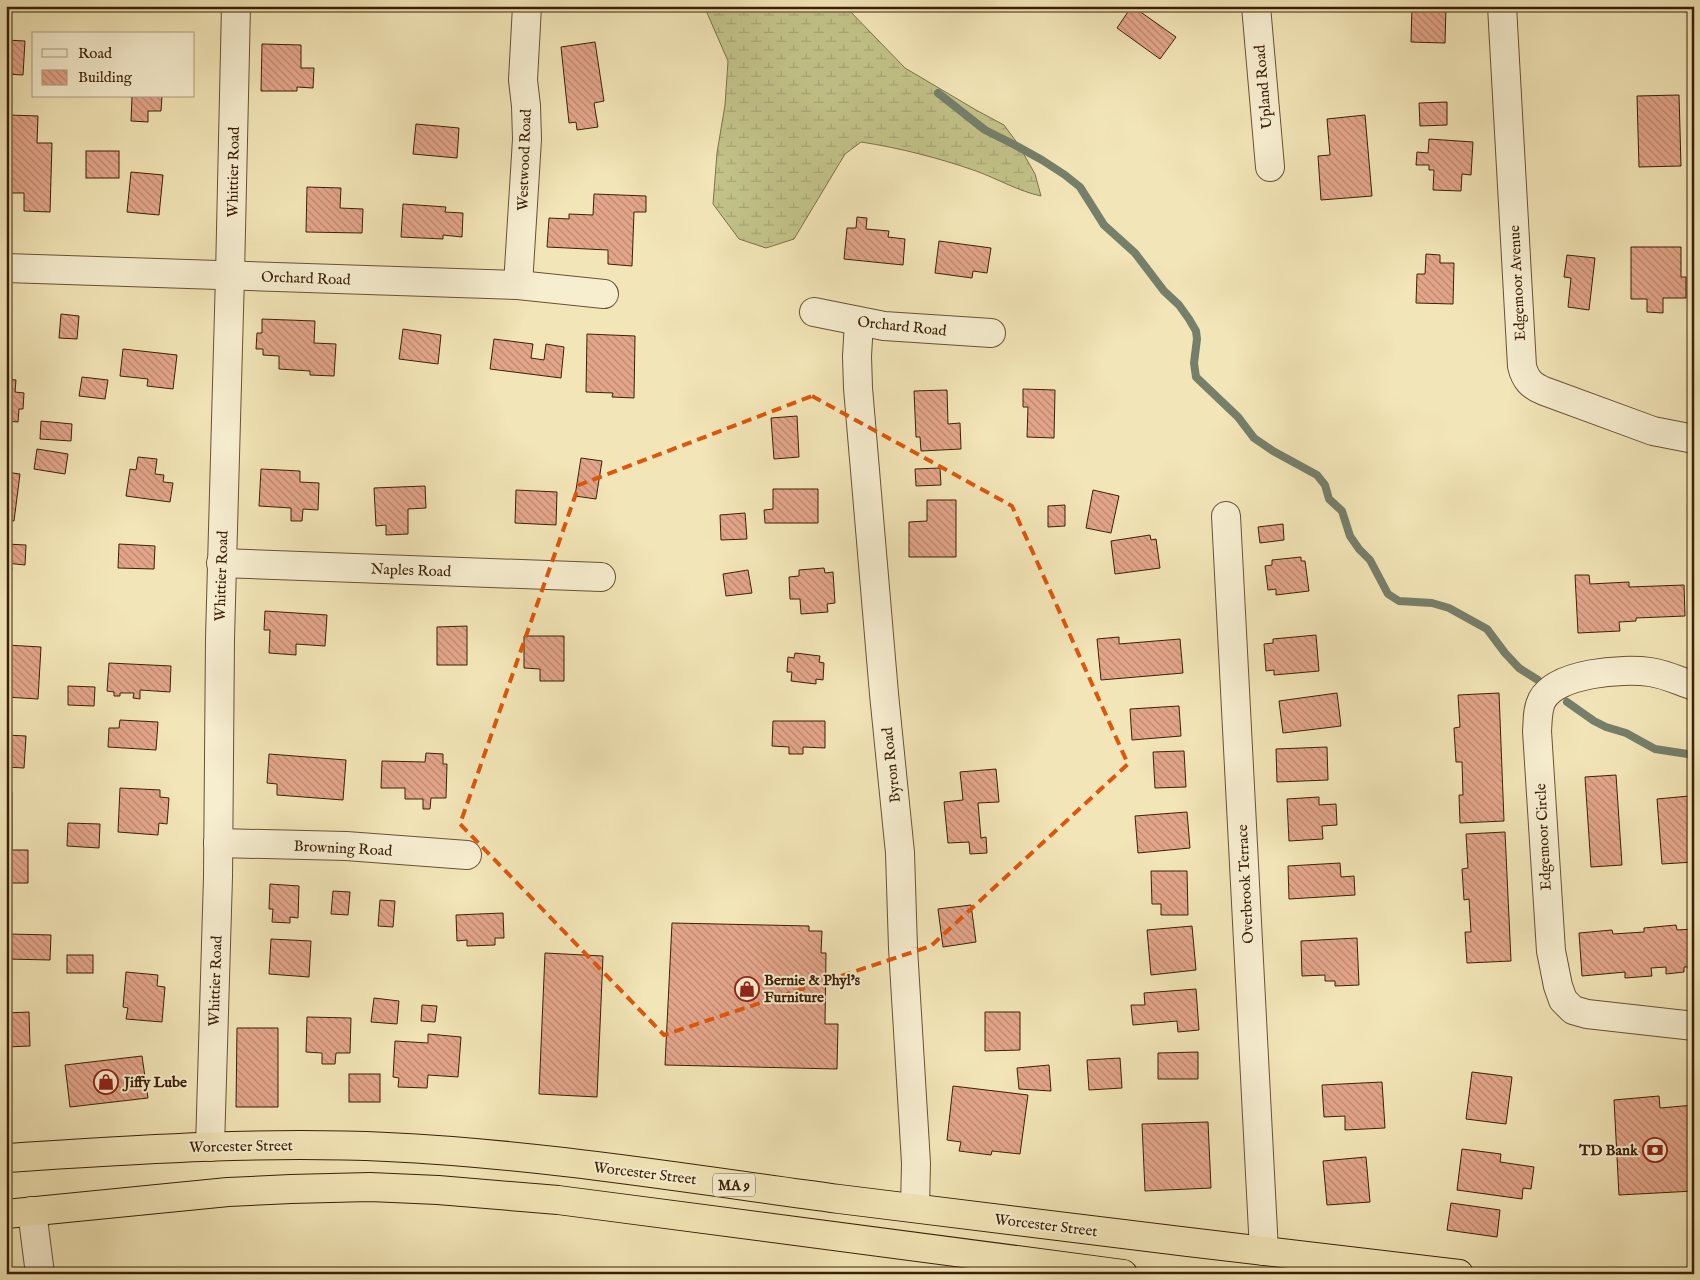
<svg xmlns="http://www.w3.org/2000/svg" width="1700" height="1280" viewBox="0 0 1700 1280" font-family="'IM FELL English',serif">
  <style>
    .wetland { fill: url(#wetland-marsh); stroke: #7e7148 }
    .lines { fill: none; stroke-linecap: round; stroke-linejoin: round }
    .stream { stroke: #757f6a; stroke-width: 8 }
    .building { fill: url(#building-back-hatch); stroke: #3b2007 }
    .minor-casing { stroke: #695133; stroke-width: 30 }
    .highway-casing { stroke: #3b2007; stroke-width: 30 }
    .minor { stroke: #f7eed0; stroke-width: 28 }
    .highway { stroke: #f2e5b7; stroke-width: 28 }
    .marked { fill: none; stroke: #df560c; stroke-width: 4; stroke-dasharray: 10 6; stroke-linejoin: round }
    .labels { text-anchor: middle; stroke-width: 4; stroke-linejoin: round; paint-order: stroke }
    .shield { fill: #f7eed0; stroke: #735e43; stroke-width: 1 }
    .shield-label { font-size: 14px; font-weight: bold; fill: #3b2007 }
    .street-label { font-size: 15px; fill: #3b2007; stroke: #f7eed0 }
    .poi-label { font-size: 15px; font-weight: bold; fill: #3b2007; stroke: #f7eed0; text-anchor: start }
  </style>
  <defs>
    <pattern id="wetland-marsh" width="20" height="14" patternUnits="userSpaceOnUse" patternTransform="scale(1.25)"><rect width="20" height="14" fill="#c2c289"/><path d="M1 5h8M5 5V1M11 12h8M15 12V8" fill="none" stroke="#a8a675"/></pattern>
    <pattern id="building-back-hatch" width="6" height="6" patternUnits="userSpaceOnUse" patternTransform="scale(1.25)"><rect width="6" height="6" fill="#e4a68b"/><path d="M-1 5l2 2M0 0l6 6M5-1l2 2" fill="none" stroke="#ba8770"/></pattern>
  </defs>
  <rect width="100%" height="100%" fill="#f2e5b7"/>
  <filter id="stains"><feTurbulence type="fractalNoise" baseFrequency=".004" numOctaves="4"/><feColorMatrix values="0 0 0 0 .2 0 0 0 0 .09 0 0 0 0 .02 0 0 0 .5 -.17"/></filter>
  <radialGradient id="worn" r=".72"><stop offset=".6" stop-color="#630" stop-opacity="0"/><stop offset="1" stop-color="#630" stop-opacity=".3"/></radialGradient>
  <!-- wetland -->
  <path class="wetland" d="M704,6H845L905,68L976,110L1004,125L1018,144L1035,174L1041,196C1018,191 998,179 976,171C939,158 900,148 861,142L845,154L794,239L766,248L739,239L713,204L717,153L725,105L728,61Z"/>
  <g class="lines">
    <!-- stream -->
    <g class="stream">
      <path d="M938,93L985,130L1013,144L1042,160L1065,175L1080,187L1104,225L1135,253L1164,291L1179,305L1189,319L1196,331L1197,339L1194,363L1196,377L1238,417L1254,438L1273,451L1317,475L1325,485L1329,499L1342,511L1350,536L1359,549L1370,560L1388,594L1399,601L1432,603L1449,608L1487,629L1505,653L1519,668L1538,680"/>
      <path d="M1567,702L1594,721L1606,727L1626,733L1655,749L1694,755"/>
    </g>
  </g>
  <!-- building -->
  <g class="building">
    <path d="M1132,6L1176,37L1160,59L1117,28Z"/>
    <path d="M1412,6H1446L1445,43L1411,42Z"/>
    <path d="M6,40L25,41L23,75L6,74Z"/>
    <path d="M595,42L604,101L594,103L598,127L577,130L576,122L569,123L561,47Z"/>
    <path d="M262,44L301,45V68H314L313,88L297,87V91H261Z"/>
    <path d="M1679,95L1681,166L1639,167L1637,96Z"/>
    <path d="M127,96H162L161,111H148V122L131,121L132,97Z"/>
    <path d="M1447,102V125L1420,126L1419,103Z"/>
    <path d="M9,115L38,116L37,143H52L50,212L24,211V193H6Z"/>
    <path d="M1365,115L1372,196L1321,200L1318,156L1330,155L1327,119Z"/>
    <path d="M416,124L459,128L457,158L413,154Z"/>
    <path d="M1429,139L1473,142L1471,175L1462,174L1461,191L1433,190L1434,170H1429V165H1416L1417,152L1428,153Z"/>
    <rect x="86" y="151" width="33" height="27"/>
    <path d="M131,172L163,175L159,215L127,212Z"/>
    <path d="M307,187L341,188L340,208L363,209L362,233L306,232Z"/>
    <path d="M594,194L646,196V212H634L632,266L608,264V250L547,247L549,218L569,219V214L593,215Z"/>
    <path d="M403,204L446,207L445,212L463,213L462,237L443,235V239L401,237Z"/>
    <path d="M857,217L867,218L866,229L889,231L888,237L905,239L903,265L844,259L847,228H856Z"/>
    <path d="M939,241L991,248L987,273L973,271L972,278L935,273Z"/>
    <path d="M1631,247H1681V277H1686V298H1663V313L1647,312V299H1631Z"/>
    <path d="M1426,254L1440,255V263H1454L1453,304L1416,303L1417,274H1425Z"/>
    <path d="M1567,255L1595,258L1589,310L1568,307L1571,278L1564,277Z"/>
    <path d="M61,314L79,316L77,339L59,338Z"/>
    <path d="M262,319L315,321L314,343L336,344L334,376L310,375V371L279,369V356L263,355V349H256L257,333H262Z"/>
    <path d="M6,321V343H11V357H6Z"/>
    <path d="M403,329L441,335L438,364L399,359Z"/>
    <path d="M587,334L635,336L634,398L612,397L613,393L586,392Z"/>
    <path d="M494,339L533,344L531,358L544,360L546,344L564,347L561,378L490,369Z"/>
    <path d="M123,349L177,355L173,389L147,386L148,379L120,376Z"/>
    <path d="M82,377L108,380L105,399L79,396Z"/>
    <path d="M6,379L16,380L15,392L24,393L23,409H19L18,422L6,421Z"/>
    <path d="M1023,389L1055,390L1054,438L1027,437L1028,407H1023Z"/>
    <path d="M947,390L948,424L960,423L961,449L921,451L920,437H916L914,391Z"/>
    <path d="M797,416L799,457L774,459L771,418Z"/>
    <path d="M41,421L72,424L71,441L40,439Z"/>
    <path d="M37,449L68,454L65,474L34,469Z"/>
    <path d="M138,457L157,459L155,474L164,475L163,482L173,483L170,502L126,496L130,469L136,470Z"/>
    <path d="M581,458L602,461L596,499L575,496Z"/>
    <path d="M940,468L941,485L916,486L915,469Z"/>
    <path d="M261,469L300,471V482L319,483L318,510L303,509L302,521H291V508L259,506Z"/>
    <path d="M6,472L20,474L14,521L6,520Z"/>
    <path d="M425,486L426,508L408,509V534L386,535V525L376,526L374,488Z"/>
    <path d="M773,489H818V523H765L764,510L773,509Z"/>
    <path d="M516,490L557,492L556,525L515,523Z"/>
    <path d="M1093,490L1119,496L1111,533L1086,528Z"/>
    <path d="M927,500H956V557H909V522L927,521Z"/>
    <path d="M1065,505V526L1048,527V506Z"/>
    <path d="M745,513L747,539L721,540L720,515Z"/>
    <path d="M1283,524L1284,540L1260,543L1258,527Z"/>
    <path d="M1150,535L1151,540L1156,539L1160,568L1115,574L1111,541Z"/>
    <path d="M6,544L26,545L25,565L6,563Z"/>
    <path d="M119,544L155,546L154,569L118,568Z"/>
    <path d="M1301,557V561H1305L1309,591L1276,595V589L1268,590L1265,566L1272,565V560Z"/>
    <path d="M6,568H12L7,616H6Z"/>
    <path d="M824,568L825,573L833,572L835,603L827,604L828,612L801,614L800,599H790L789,577L799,576V570Z"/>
    <path d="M748,570L752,593L726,596L723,574Z"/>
    <path d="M1575,575H1589L1590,584L1629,582V587L1684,585L1685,616L1636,618V621L1619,622L1620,631L1578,633Z"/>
    <path d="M265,611L327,615L325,646L296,644V655L269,653L270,630H264Z"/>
    <path d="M467,626V665H437V627Z"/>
    <path d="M1316,635L1319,671L1274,675V670L1266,671L1264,644L1273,643V639Z"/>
    <path d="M524,636H564V681H540V669L524,668Z"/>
    <path d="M1119,637V644L1180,639L1183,673L1101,680L1097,639Z"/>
    <path d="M6,645L41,647L38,699L6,697Z"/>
    <path d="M795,653L820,656L819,662L824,663L823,680L816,679V684L791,681L792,672H787L788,657L794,658Z"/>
    <path d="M109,663L171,666L170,692L140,690V699L133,698L134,693H120V696H114V692L107,691Z"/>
    <path d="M68,686L95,687L94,706L68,705Z"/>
    <path d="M1337,693L1341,726L1283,733L1279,701Z"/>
    <path d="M1499,693L1504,821L1460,823L1459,795H1463L1462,762H1456L1454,728L1460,727L1458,695Z"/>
    <path d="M1179,706L1181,736L1132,740L1130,709Z"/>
    <path d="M120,720L158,722L156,750L108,747L109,728H119Z"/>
    <path d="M773,721H825V748L803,747V754H789V747L772,746Z"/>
    <path d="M6,735L26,736L24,768L6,767Z"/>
    <path d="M1327,747L1328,780L1277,782L1276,749Z"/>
    <path d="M1184,751L1186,787L1155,788L1153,752Z"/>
    <path d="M426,753L443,754V764H447L446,798H431L430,809H423V799H405V788H381L382,761L425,762Z"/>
    <path d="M269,754L346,760L343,800L277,795V784L267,783Z"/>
    <path d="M996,769L999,802L978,803L981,838L986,837L987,853L970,854L969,842L948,843L944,802L963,800L960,772Z"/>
    <path d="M1616,775L1622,865L1591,867L1585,777Z"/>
    <path d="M120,788L160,790V797L169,798L167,824L159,823L158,835L118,832Z"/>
    <path d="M6,792H12V850H28V883H6Z"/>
    <path d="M1689,796L1691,829H1694V862L1662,864L1657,799Z"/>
    <path d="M1319,797V805L1336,804L1337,825L1322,826L1323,839L1289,841L1287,799Z"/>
    <path d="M1187,812L1190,848L1138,853L1135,816Z"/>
    <path d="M68,823L100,824L99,848L67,846Z"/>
    <path d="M1505,832L1511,961L1467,963L1465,932H1471L1469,899L1464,900L1462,869L1468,868L1466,834Z"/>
    <path d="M1340,863L1341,877L1354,876L1355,895L1289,899L1288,866Z"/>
    <path d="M1151,871H1187L1188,915H1161V904H1152Z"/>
    <path d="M270,884L299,886L298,918L290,917V923L272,922L273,909H269Z"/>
    <path d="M333,891L350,892L348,915L331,914Z"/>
    <path d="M380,900L395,901L393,927L378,926Z"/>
    <path d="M971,905L976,942L943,947L938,909Z"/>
    <path d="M503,913L504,938H495V945L467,946V940L457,941L456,915Z"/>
    <path d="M672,923L809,926V931H822L821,953H826L825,1024H838L837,1069L665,1065Z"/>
    <path d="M1676,925L1677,930L1694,929V972L1689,973L1688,967H1684V972L1666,974V967L1651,968L1652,976L1625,978V972L1582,976L1579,933L1612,930L1613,934L1644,932V928Z"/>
    <path d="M1192,926L1196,970L1151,975L1147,930Z"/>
    <path d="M9,934L51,935L50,960L8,959Z"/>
    <path d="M1357,938L1359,985L1335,986V981H1325V975L1302,976L1301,941Z"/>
    <path d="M271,939L311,941L309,977L269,974Z"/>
    <path d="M545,953L603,956L597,1097L539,1094Z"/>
    <rect x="67" y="955" width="26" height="18"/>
    <path d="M126,972L158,975L157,986L165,987L162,1022L126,1019L128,1008L123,1007Z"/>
    <path d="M1196,989L1199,1030L1178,1032L1177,1021L1133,1025L1131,1005H1145L1144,993Z"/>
    <path d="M374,998L399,1001L397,1024L371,1022Z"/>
    <path d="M422,1005L437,1006L435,1022L421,1021Z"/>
    <path d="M29,1012L30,1046L6,1047V1013Z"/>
    <path d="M985,1012H1020V1050L985,1051Z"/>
    <path d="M307,1017L351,1018L350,1053H336L335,1064H322V1053L306,1052Z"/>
    <path d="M237,1028H278V1107H236Z"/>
    <path d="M428,1034L461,1037L458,1077L428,1075L427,1088L398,1087L399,1078L393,1077L395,1041L428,1043Z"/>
    <path d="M1198,1052V1079H1158V1053Z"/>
    <path d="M142,1056L148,1098L70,1107L65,1065Z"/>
    <path d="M1120,1058L1122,1088L1089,1090L1087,1060Z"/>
    <path d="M1049,1065L1051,1091L1019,1089L1017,1068Z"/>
    <path d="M1472,1072L1512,1077L1506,1124L1466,1119Z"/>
    <rect x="349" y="1074" width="31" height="28"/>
    <path d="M1382,1082L1385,1128L1345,1130V1116L1324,1117L1322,1085Z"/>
    <path d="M953,1086L1028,1095L1020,1154L992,1151L991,1155L959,1151L961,1142L947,1140Z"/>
    <path d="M1659,1096L1660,1108L1694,1105V1191L1619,1195L1614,1100Z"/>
    <path d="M1208,1122L1211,1188L1145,1191L1142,1124Z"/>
    <path d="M1462,1149L1501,1154L1500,1162L1534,1167L1531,1189L1523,1188L1522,1199L1457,1190Z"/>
    <path d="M1366,1157L1370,1202L1327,1205L1323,1161Z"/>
    <path d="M1451,1203L1500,1210L1497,1237L1447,1230Z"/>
  </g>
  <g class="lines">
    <defs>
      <g id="minor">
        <path d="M1256,6L1270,167"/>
        <path d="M1502,6L1522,366C1525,379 1531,386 1544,391L1653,431L1694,439"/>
        <path d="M6,268L518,285L604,294"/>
        <path d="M518,285L527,139L526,106L523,80L527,6"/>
        <path d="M814,312L884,326L991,333"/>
        <path d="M859,322L857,356L858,388L884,694L900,853L903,948L916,1163L915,1208"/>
        <path d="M1226,516L1264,1251"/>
        <path d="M221,563L601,577"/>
        <path d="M1694,686C1679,681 1665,674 1650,672C1622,668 1556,673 1542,700C1537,710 1538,720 1537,731L1551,951L1558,986L1563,1000L1573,1010L1587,1014L1694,1026"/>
        <path d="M218,843L346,846L467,855"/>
        <path d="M210,1147L218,877L220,638L230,275L236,6"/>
        <path d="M32,1211L40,1274"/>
      </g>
      <g id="highway">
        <path d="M6,1158C133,1150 260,1141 387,1147C539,1154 689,1179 839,1199C1046,1225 1252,1250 1459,1274"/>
        <path d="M6,1214L228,1192L291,1189L370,1187L438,1190L558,1200L1123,1274"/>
      </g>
    </defs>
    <!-- minor casing -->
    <use href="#minor" class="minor-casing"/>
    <!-- highway casing -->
    <use href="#highway" class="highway-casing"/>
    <!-- minor -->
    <use href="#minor" class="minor"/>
    <!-- highway -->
    <use href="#highway" class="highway"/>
  </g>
  <!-- marked area -->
  <path class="marked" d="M812,396L1012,506L1128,764L931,946L664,1035L460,824L579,485Z"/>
  <!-- icons -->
  <defs>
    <symbol id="shop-ring" viewBox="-11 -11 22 22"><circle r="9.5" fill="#f7eed0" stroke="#8f2418" stroke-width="1.5"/><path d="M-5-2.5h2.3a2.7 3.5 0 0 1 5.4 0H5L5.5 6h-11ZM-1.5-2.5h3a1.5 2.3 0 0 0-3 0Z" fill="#8f2418"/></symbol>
    <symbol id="bank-ring" viewBox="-11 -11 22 22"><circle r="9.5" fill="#f7eed0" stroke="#8f2418" stroke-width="1.5"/><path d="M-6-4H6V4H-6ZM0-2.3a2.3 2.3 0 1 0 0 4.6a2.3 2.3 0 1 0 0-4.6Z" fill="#8f2418"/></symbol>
  </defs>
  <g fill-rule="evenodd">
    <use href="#shop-ring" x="733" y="975" width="28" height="28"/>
    <use href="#shop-ring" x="92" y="1068" width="28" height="28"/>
    <use href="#bank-ring" x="1641" y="1136" width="28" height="28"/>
  </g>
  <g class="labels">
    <!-- shield labels -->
    <rect class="shield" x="713" y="1173.5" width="42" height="23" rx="4"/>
    <g class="shield-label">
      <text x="734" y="1190">MA 9</text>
    </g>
    <!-- street labels -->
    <g class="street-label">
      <text transform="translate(1263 87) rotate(-95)" y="5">Upland Road</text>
      <text transform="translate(524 160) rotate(-88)" y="5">Westwood Road</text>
      <text transform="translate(233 172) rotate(-89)" y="5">Whittier Road</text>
      <text transform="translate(306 278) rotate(2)" y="5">Orchard Road</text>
      <text transform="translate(1517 283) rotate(-93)" y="5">Edgemoor Avenue</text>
      <text transform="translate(902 326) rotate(6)" y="5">Orchard Road</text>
      <text transform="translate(411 570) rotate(2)" y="5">Naples Road</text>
      <text transform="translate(221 576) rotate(-88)" y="5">Whittier Road</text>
      <text transform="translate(891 765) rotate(-96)" y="5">Byron Road</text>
      <text transform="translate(1543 837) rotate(-93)" y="5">Edgemoor Circle</text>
      <text transform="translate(343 848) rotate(3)" y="5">Browning Road</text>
      <text transform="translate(1245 884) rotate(-93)" y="5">Overbrook Terrace</text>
      <text transform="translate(215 981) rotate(-88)" y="5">Whittier Road</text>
      <text transform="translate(241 1146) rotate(-1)" y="5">Worcester Street</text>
      <text transform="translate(645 1173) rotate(7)" y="5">Worcester Street</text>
      <text transform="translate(1046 1225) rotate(7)" y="5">Worcester Street</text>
    </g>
    <!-- poi labels -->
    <g class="poi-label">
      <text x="764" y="985">Bernie &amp; Phyl's<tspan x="764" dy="17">Furniture</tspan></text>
      <text x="124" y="1087">Jiffy Lube</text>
      <text x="1638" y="1155" text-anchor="end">TD Bank</text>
    </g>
  </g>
  <!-- margin -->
  <rect width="1700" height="1280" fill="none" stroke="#f2e5b7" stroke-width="25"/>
  <rect x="8" y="8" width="1685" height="1265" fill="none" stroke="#3b2007" stroke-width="2.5"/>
  <rect x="12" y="12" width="1675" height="1255" fill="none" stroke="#3b2007"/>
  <!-- legend -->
  <rect x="32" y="32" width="162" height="65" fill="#f7eed0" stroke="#ac9c80"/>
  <rect x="42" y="49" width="25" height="8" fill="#f7eed0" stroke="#ac9c80"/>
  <text x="78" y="58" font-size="15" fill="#3b2007">Road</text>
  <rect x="42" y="70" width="25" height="15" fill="url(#building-back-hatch)" stroke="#ac9c80"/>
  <text x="78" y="82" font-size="15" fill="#3b2007">Building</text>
  <rect width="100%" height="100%" filter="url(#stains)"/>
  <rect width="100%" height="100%" fill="url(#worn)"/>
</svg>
